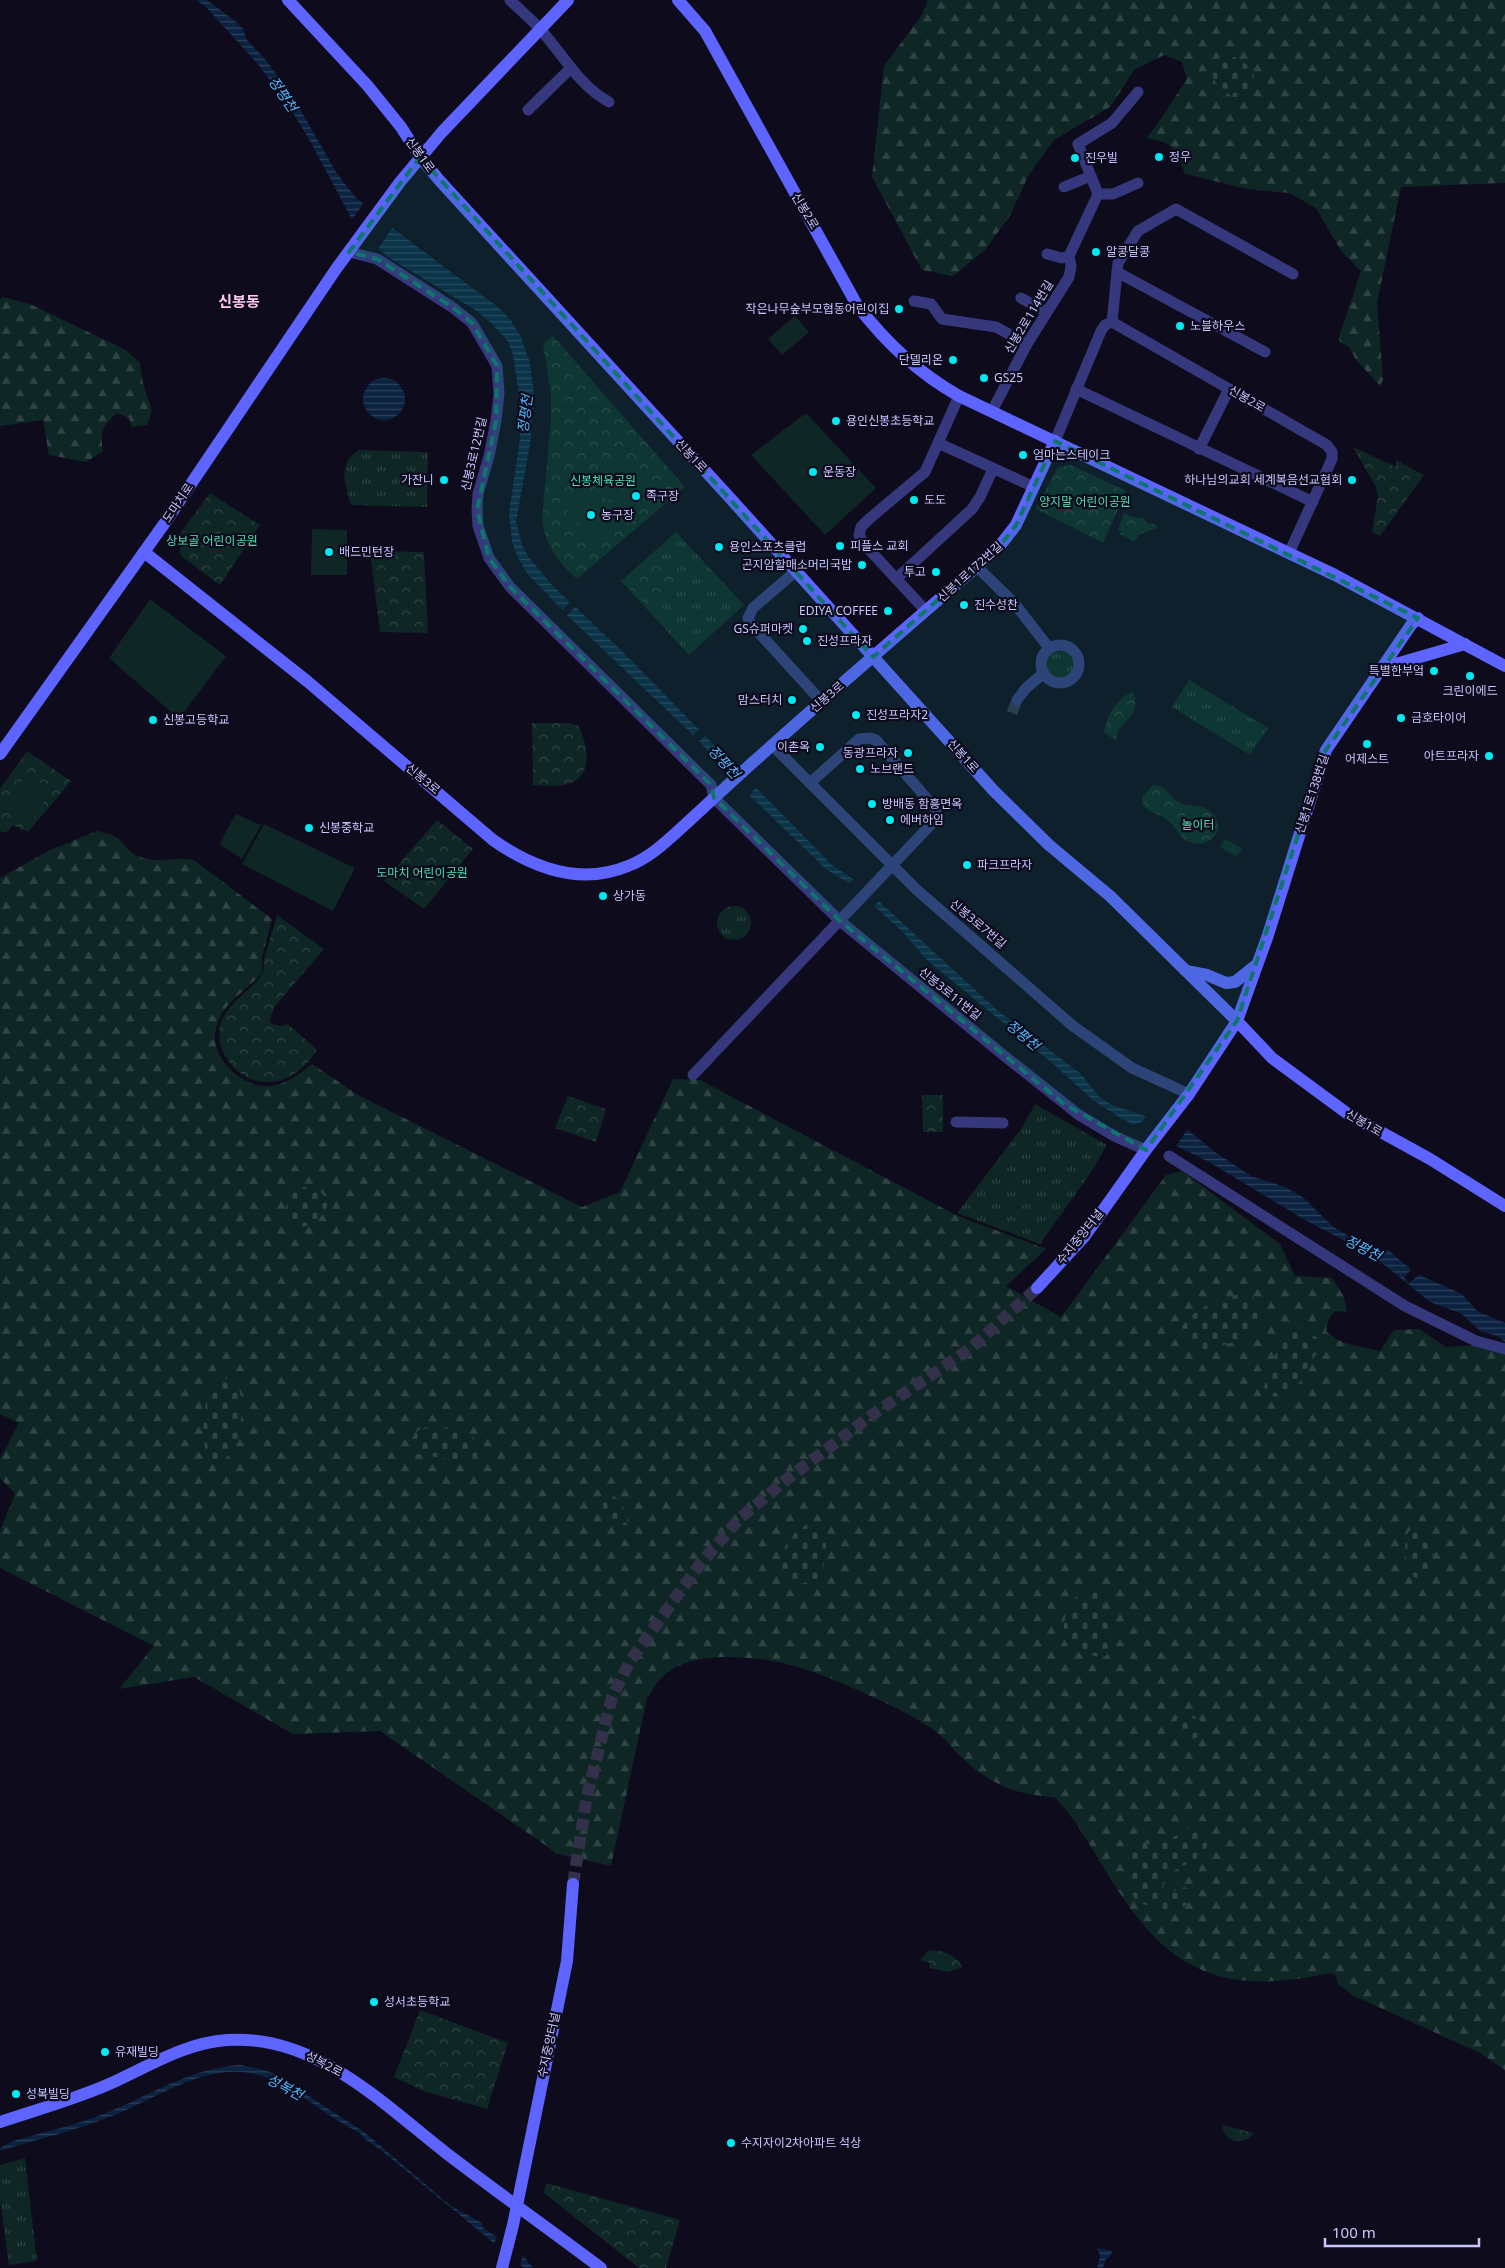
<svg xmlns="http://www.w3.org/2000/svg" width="1505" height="2268" viewBox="0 0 1505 2268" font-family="'Noto Sans','Noto Sans KR',sans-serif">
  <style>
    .grass { fill: url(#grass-tufts) }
    .forest { fill: url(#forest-firs) }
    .cemetery { fill: url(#cemetery-stones) }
    .park { fill: url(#park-crowns) }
    .garden { fill: #0e2624 }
    .water { fill: url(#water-rules) }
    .pier { fill: #0d0b1c }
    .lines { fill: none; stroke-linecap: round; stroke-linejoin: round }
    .street-tunnel { stroke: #333049; stroke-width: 11; stroke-dasharray: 11 5.5; stroke-linecap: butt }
    .secondary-tunnel { stroke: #333049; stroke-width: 12; stroke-dasharray: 12 6; stroke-linecap: butt }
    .street { stroke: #35387c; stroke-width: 11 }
    .secondary { stroke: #5d64ff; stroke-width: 12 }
    .marked { fill: #0f766e; fill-opacity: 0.2; stroke: #0f766e; stroke-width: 4; stroke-dasharray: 10 6; stroke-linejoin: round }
    .poi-dot { fill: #00eaf1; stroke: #0d0b1c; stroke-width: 2 }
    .labels { text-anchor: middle; stroke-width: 4.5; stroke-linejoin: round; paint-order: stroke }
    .street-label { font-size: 12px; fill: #c9c6ff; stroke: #0d0b1c }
    .poi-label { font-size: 12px; fill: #c9c6ff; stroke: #0d0b1c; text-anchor: start }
    .park-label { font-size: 12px; fill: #53deb2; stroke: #0d0b1c }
    .water-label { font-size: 14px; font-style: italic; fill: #54bcff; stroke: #0d0b1c }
    .quarter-label { font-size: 15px; font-weight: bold; fill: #ffc8ef; stroke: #0d0b1c }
  </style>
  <defs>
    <pattern id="grass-tufts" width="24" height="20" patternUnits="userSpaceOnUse" patternTransform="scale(1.25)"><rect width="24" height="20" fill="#0e2624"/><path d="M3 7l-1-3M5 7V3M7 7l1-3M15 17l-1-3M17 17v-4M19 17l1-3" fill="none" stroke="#304445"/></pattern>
    <pattern id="forest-firs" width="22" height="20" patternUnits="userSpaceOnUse" patternTransform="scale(1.25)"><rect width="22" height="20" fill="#0e2624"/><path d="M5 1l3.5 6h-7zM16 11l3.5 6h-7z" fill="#304445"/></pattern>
    <pattern id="cemetery-stones" width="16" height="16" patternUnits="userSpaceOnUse" patternTransform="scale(1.25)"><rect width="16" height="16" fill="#0e2624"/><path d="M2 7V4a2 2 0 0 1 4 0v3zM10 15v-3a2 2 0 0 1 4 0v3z" fill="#304445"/></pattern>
    <pattern id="park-crowns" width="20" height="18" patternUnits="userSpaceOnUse" patternTransform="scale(1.25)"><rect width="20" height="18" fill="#0e2624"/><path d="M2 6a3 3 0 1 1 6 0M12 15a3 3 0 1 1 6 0" fill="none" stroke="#304445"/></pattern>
    <pattern id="water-rules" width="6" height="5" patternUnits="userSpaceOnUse" patternTransform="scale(1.25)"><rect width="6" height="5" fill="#0b2340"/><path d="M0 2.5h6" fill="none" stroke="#2d415d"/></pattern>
  </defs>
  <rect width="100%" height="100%" fill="#0d0b1c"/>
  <!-- grass -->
  <g class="grass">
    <path d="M359,450L428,452L427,507L351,505C345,484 337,463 359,450Z"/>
    <path d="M676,532L744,605L689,655L621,581Z"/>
    <circle cx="1060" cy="664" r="18"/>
    <path d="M1189,680L1268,728L1250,755L1172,707Z"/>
    <circle cx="734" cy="923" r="17"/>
    <path d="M1035,1104L1107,1145L1092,1171L1040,1244L957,1213L1021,1129Z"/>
    <path d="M25,2158L37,2261L9,2265L0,2200V2165Z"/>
  </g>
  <!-- forest -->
  <g class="forest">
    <path d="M928,0H1505V183L1401,187L1377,303L1383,380L1380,386L1356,360L1350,348L1338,340L1361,271L1341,251L1316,208L1289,193L1247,189L1185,174C1176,149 1174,142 1146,138L1154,129L1187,79L1182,62L1164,55L1134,70L1110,107L1054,140L1028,176L1011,214L986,249L953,276L922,270L872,177L884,66L921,16Z"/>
    <path d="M3,297L30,304L126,350L140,363L143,383L152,411L147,425L132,427L129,418L117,413C102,427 100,431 103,451L86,462L49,455L43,420L0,426V299Z"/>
    <path d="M97,831C103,832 111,834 116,837C125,843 129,854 140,857C158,864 176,856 194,860L272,919L262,957V973C246,991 222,1003 216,1028C209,1054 236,1082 261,1086C280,1089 299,1075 312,1064L358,1095L582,1207L620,1192L673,1079L700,1080L956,1215L1046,1249L1006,1286L1061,1317L1166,1175L1182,1171L1280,1244L1295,1276L1332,1278L1344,1297L1347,1312L1335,1311L1329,1319L1326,1331L1336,1339L1348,1344L1380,1351L1394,1330L1419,1329L1446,1347L1475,1345L1505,1354V2070L1480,2053L1354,1996L1339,1985L1335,1975L1330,1973C1237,1993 1179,1981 1123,1898C1100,1865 1083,1828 1056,1798C1038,1795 1018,1794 1001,1785C985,1778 970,1766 958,1754C950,1746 943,1736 934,1730C912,1715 888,1704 864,1693C815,1671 776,1656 722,1657C705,1658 686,1660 671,1670C661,1676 653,1688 647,1698L611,1866L558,1854L380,1731L293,1734L194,1677L119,1689L154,1646L0,1568V1531L15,1494L0,1478V1459L19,1423L0,1414V878L48,851Z"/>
  </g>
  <!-- cemetery -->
  <g class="cemetery">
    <path d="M1224,56L1235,57L1253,69L1254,79L1248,96L1232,97L1216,83L1211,71L1214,61Z"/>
    <path d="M300,1186L320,1191L328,1200C328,1216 311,1225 297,1229L287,1223C285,1207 285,1195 300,1186Z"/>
    <path d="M1249,1293C1281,1321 1256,1336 1227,1344C1216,1347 1204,1353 1193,1346C1187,1343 1184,1337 1180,1331C1188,1309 1227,1295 1249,1293Z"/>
    <path d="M1297,1327L1318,1338L1321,1343L1319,1349L1296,1388L1285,1399L1273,1396L1264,1387L1268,1371L1287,1329Z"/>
    <path d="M228,1378C230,1380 235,1383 237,1385C242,1393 241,1404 241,1412C241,1434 237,1461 211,1463C199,1443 204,1413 208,1390L217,1381Z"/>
    <path d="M428,1427C445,1428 491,1429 476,1459L472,1462H465L418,1454C406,1443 412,1430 428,1427Z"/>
    <path d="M606,1493C619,1495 630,1512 627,1525H617C610,1517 602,1510 601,1498Z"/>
    <path d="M812,1523L820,1525L825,1532C827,1550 827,1569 813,1583C800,1585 788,1583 780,1573C778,1553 792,1528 812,1523Z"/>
    <path d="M1410,1530C1437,1526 1436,1557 1430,1576L1423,1580L1414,1577C1406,1567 1401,1541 1410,1530Z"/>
    <path d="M1092,1589L1099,1593C1106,1609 1115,1640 1106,1656C1093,1659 1080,1651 1068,1647C1058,1626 1067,1593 1092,1589Z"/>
    <path d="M1189,1712L1200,1721L1199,1736L1193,1739C1183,1734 1178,1728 1176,1717L1180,1714Z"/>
    <path d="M1194,1826L1206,1830C1219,1868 1158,1861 1164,1891L1171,1893L1184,1887L1189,1889L1192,1896L1189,1903L1175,1912L1159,1909L1136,1902L1128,1883L1130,1857L1126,1839C1138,1837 1146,1846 1158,1844C1173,1841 1180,1830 1194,1826Z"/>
  </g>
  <!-- park -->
  <g class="park">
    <path d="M553,336L685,487L577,579C558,562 545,545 542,519L551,418V395L543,343Z"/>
    <path d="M1353,447L1396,467V460L1424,475L1380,536L1372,532L1378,496L1376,487Z"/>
    <path d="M1071,465L1126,491L1103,543L1036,509L1058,467Z"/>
    <path d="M210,493L260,525L220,585L181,556L178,536Z"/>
    <path d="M1124,513L1132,517L1143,518L1149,524H1156L1157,528L1140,534L1134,542L1120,534L1121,531L1118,529Z"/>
    <path d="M370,551L424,552L428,633L380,632Z"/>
    <path d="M655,552L680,579L649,608L623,581Z"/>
    <path d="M1133,691C1143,722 1116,719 1116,741L1104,732C1108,713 1115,701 1133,691Z"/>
    <path d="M532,723H569L579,726C588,747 595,779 564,785C555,787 542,785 533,785Z"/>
    <path d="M27,751L71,781L28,832L13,825L6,833L0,831V789Z"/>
    <path d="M1153,785C1167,785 1167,794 1177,801C1187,809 1202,802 1212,813C1228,829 1209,850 1190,842C1179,838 1177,828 1169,821C1161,814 1150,813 1143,806L1142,797Z"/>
    <path d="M437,820L473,849L424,909L384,881Z"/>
    <path d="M277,915L324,949L274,1007L270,1020L272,1024C278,1026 282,1027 288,1024L317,1050C306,1067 289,1082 268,1082C238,1083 212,1050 221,1022C229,1001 251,991 263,973L264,959Z"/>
    <path d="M922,1095H943V1132H923Z"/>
    <path d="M568,1096L606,1109L596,1142L555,1128Z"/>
    <path d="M928,1951C943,1949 955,1955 963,1967L948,1972L929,1968L930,1963L920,1960Z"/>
    <path d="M420,2010L508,2043L487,2109L426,2092L394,2077Z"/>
    <path d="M1222,2125L1254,2133C1243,2147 1225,2143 1222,2125Z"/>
    <path d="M546,2183L680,2220L666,2268H639L544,2193Z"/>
  </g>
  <!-- garden -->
  <g class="garden">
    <path d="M795,316L809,332L782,355L768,339Z"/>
    <path d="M806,413L876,488L825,535L751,455Z"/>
    <path d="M620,451L640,472L607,501L588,480Z"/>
    <path d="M640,474L659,494L632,516L614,497Z"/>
    <path d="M584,484L622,525L599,545L561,504Z"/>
    <path d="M312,529L347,530V575H311Z"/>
    <path d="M150,599L226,656L179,719L109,658Z"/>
    <path d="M26,775L43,784L46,798L30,823L4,806Z"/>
    <path d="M236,814L261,825L242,859L219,844Z"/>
    <path d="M264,824L355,868L333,911L242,864Z"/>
    <path d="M1225,839L1242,848L1237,857L1220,847Z"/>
  </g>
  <!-- water -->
  <g class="water">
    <path d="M196,0H207L234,20L243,29L247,40L265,59L292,95L336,172L356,198L399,233L499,308L510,319L520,335L530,363L532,379L534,396L530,444L516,522L522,545L528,556L551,584L622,651L832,865L859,883L997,1010L1081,1074L1099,1097L1112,1105L1189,1131L1215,1152L1251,1176L1285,1187L1304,1198L1332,1226L1363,1245L1388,1250L1415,1273L1462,1294L1477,1311L1505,1323V1342L1497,1336L1480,1331L1462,1314L1430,1302L1386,1266L1355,1246L1305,1220L1209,1162L1122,1119L1093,1100L1052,1063L927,960L902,931L847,882L827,870L751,797L696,738L569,617L527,573L517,556L512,541L509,513L520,439L521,407L513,355L508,341L490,322L477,311L388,257L357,229L309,139L283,97L256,62L205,6Z"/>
    <circle cx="384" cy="399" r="21"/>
    <path d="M240,2065L261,2069L273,2073L364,2132L451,2206L482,2223L483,2228L520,2252L533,2268H524L381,2150L366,2140L360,2133C326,2117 298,2088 262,2076C209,2059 159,2098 112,2116C76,2131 37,2139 0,2151V2148L13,2141C44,2132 76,2125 106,2113C151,2095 190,2068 240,2065Z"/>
    <path d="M1097,2248L1113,2251L1109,2257L1106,2259L1103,2268H1097L1100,2256Z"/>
  </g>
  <!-- pier -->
  <g class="pier">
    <path d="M365,202L394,226L377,250L355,231L350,222Z"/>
    <path d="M572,600L577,605L566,616L561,611Z"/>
    <path d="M701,728L707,734L698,742L692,736Z"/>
    <path d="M729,756L758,785L748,797L717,764Z"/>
    <path d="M856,877L880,899L873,908L847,885Z"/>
    <path d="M1148,1114L1160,1120L1188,1128L1175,1148L1130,1126L1142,1122Z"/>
    <path d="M1413,1268L1421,1273L1409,1283L1404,1277Z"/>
    <path d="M497,2234L523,2252L520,2267L494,2247Z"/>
  </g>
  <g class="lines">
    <!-- street-tunnel -->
    <path class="street-tunnel" d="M1012,713L1017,700"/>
    <!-- secondary-tunnel -->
    <path class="secondary-tunnel" d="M573,1884L587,1796L612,1697L630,1661L700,1564L740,1518L786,1480L872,1415L970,1349L1037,1288"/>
    <!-- street -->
    <g class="street">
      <path d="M510,0C520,10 531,19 540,29C562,53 579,86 609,102"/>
      <path d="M528,110L571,68"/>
      <path d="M1064,187L1091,176"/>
      <path d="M1098,194H1113L1138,183"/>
      <path d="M349,252L377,259L452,307L472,323L497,366L499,394L496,421L489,456L478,494L477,510L478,526L489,558L510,587L711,785L714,798L840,921L1002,1054L1079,1115L1116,1137L1146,1150"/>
      <path d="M1047,254L1062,258L1069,256"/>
      <path d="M1117,272L1265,352"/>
      <path d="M1021,298L1046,312"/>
      <path d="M914,301L931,304L942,319L996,327L1027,344"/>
      <path d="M1112,322L1118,263L1138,231L1176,209L1293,274"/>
      <path d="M1076,389L1313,502"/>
      <path d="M992,411L1027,344L1069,277L1071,266L1069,256L1098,194L1078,144L1112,123L1138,92"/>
      <path d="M1055,441L1101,331L1105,325L1112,322L1327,445L1332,452V459L1289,553"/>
      <path d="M938,443L1034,487"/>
      <path d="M1199,449L1229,389"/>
      <path d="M977,567L1015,604L1049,648"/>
      <path d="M796,571L753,608L748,618L750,623L822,702"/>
      <path d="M896,579L972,509L980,497L993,469"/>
      <path d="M926,611L864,544L859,535L861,527L869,519L925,472L959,396"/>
      <circle cx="1060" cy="664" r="19"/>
      <path d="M1017,700L1026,688L1044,673"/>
      <path d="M772,745L917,890L1073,1026L1132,1068L1189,1094"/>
      <path d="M693,1075L938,817L936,809L876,740L870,738L859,739L810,783"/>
      <path d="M956,1122L1003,1123"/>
      <path d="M1169,1156L1405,1306L1476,1341L1505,1349"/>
    </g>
    <!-- secondary -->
    <g class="secondary">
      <path d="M288,0L367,85L401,127L420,157L440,181L730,498L993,790L1049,845L1110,896L1237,1021L1272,1058L1348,1114L1430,1159L1505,1206"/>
      <path d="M678,0L705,31L857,305C886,343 918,373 959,396L1335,575L1505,666"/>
      <path d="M144,552L307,681L493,840C533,868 580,886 628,866C652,857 670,838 689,821C712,800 735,778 759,757C829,694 901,632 973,570L1002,543L1016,525L1055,441"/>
      <path d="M1382,668L1465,644"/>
      <path d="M0,754L164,524L336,269L400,182L442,132L568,0"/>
      <path d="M1186,971L1207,975L1226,983L1235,982L1255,966"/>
      <path d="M1037,1288L1084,1237L1148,1147L1189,1094L1237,1021L1268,935L1326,750L1411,625L1418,618"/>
      <path d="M0,2122C36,2110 72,2100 107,2085C146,2068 183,2043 227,2040C315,2034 382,2103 446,2153C497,2192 549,2229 601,2268"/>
      <path d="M502,2268L513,2225L567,1961L573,1884"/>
    </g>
  </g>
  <!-- marked area -->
  <path class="marked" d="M420,157L873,657L1002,543L1016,525L1055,441L1418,618L1326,750L1237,1021L1146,1150L1064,1104L840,921L714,798L711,785L510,587L489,558L477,510L496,421L497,366L472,323L452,307L377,259L349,252Z"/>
  <!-- markers -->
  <g class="poi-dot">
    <circle cx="1159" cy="157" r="5"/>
    <circle cx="1075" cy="158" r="5"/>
    <circle cx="1096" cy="252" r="5"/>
    <circle cx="899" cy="309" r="5"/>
    <circle cx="1180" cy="326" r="5"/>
    <circle cx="953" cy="360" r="5"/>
    <circle cx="984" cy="378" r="5"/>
    <circle cx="836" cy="421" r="5"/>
    <circle cx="1023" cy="455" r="5"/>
    <circle cx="813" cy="472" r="5"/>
    <circle cx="444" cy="480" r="5"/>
    <circle cx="1352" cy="480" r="5"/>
    <circle cx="636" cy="496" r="5"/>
    <circle cx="914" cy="500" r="5"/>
    <circle cx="591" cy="515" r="5"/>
    <circle cx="840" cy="546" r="5"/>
    <circle cx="719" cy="547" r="5"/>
    <circle cx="329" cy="552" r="5"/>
    <circle cx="862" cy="565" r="5"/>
    <circle cx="936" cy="572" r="5"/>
    <circle cx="964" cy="605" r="5"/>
    <circle cx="888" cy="611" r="5"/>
    <circle cx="803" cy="629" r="5"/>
    <circle cx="807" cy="641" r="5"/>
    <circle cx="1434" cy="671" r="5"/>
    <circle cx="1470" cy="676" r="5"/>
    <circle cx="792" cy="700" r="5"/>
    <circle cx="856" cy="715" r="5"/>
    <circle cx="1401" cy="718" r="5"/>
    <circle cx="153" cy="720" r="5"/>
    <circle cx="1367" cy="744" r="5"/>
    <circle cx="820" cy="747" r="5"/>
    <circle cx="908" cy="753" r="5"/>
    <circle cx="1489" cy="756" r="5"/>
    <circle cx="860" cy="769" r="5"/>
    <circle cx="872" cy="804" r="5"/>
    <circle cx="890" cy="820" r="5"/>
    <circle cx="309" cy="828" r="5"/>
    <circle cx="967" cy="865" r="5"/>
    <circle cx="603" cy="896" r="5"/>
    <circle cx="374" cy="2002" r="5"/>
    <circle cx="105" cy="2052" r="5"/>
    <circle cx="16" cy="2094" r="5"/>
    <circle cx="731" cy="2143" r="5"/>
  </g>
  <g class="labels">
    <!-- street labels -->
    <g class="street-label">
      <text transform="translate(420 155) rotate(54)" y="4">신봉1로</text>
      <text transform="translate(805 211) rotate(59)" y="4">신봉2로</text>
      <text transform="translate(1029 317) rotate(-59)" y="4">신봉2로114번길</text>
      <text transform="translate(1247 399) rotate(30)" y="4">신봉2로</text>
      <text transform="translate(474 454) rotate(-77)" y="4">신봉3로12번길</text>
      <text transform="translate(691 456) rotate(47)" y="4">신봉1로</text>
      <text transform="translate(178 503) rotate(-56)" y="4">도마치로</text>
      <text transform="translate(970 572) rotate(-42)" y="4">신봉1로172번길</text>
      <text transform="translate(827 697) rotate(-41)" y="4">신봉3로</text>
      <text transform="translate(963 756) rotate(48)" y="4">신봉1로</text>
      <text transform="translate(423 779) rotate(40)" y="4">신봉3로</text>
      <text transform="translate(1312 794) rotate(-72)" y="4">신봉1로138번길</text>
      <text transform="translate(978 924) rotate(40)" y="4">신봉3로7번길</text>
      <text transform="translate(950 994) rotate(39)" y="4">신봉3로11번길</text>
      <text transform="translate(1364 1123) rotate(30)" y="4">신봉1로</text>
      <text transform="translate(1080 1237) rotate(-51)" y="4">수지중앙터널</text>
      <text transform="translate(549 2045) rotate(-78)" y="4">수지중앙터널</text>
      <text transform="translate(324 2064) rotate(28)" y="4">성복2로</text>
    </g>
    <!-- poi labels -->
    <g class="poi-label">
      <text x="1169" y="161">정우</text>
      <text x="1085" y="162">진우빌</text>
      <text x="1106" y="256">알콩달콩</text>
      <text x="889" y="313" text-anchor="end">작은나무숲부모협동어린이집</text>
      <text x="1190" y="330">노블하우스</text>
      <text x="943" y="364" text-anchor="end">단델리온</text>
      <text x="994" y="382">GS25</text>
      <text x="846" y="425">용인신봉초등학교</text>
      <text x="1033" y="459">엄마는스테이크</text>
      <text x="823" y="476">운동장</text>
      <text x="434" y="484" text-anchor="end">가잔니</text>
      <text x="1342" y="484" text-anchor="end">하나님의교회 세계복음선교협회</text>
      <text x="646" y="500">족구장</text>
      <text x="924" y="504">도도</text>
      <text x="601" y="519">농구장</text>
      <text x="850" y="550">피플스 교회</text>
      <text x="729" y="551">용인스포츠클럽</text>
      <text x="339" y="556">배드민턴장</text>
      <text x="852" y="569" text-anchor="end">곤지암할매소머리국밥</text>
      <text x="926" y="576" text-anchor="end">투고</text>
      <text x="974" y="609">진수성찬</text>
      <text x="878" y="615" text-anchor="end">EDIYA COFFEE</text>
      <text x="793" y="633" text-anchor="end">GS슈퍼마켓</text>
      <text x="817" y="645">진성프라자</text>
      <text x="1424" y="675" text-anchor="end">특별한부엌</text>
      <text x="1470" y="695" text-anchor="middle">크린이에드</text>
      <text x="782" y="704" text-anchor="end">맘스터치</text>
      <text x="866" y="719">진성프라자2</text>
      <text x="1411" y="722">금호타이어</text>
      <text x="163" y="724">신봉고등학교</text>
      <text x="810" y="751" text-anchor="end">이촌옥</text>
      <text x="898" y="757" text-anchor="end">동광프라자</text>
      <text x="1479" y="760" text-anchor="end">아트프라자</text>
      <text x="1367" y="763" text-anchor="middle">어제스트</text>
      <text x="870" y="773">노브랜드</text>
      <text x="882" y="808">방배동 함흥면옥</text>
      <text x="900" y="824">에버하임</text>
      <text x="319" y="832">신봉중학교</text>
      <text x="977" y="869">파크프라자</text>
      <text x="613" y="900">상가동</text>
      <text x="384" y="2006">성서초등학교</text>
      <text x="115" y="2056">유재빌딩</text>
      <text x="26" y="2098">성복빌딩</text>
      <text x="741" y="2147">수지자이2차아파트 석상</text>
    </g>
    <!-- park labels -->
    <g class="park-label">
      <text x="603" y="485">신봉체육공원</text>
      <text x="1085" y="506">양지말 어린이공원</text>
      <text x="212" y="545">상보골 어린이공원</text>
      <text x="1198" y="829">놀이터</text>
      <text x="422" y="877">도마치 어린이공원</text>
    </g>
    <!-- water labels -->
    <g class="water-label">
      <text transform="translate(283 94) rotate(56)" y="5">정평천</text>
      <text transform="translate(525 414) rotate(-83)" y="5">정평천</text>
      <text transform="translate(724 762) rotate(47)" y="5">정평천</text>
      <text transform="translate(1023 1035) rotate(40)" y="5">정평천</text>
      <text transform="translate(1363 1248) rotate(27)" y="5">정평천</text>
      <text transform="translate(285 2087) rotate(28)" y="5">성복천</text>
    </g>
    <!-- quarter labels -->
    <g class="quarter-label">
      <text x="239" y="307">신봉동</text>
    </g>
  </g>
  <!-- scale -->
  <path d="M1325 2238v8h154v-8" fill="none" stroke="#c9c6ff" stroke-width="2.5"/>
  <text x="1332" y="2238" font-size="15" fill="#c9c6ff" stroke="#0d0b1c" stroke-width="4" paint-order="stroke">100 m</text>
</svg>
